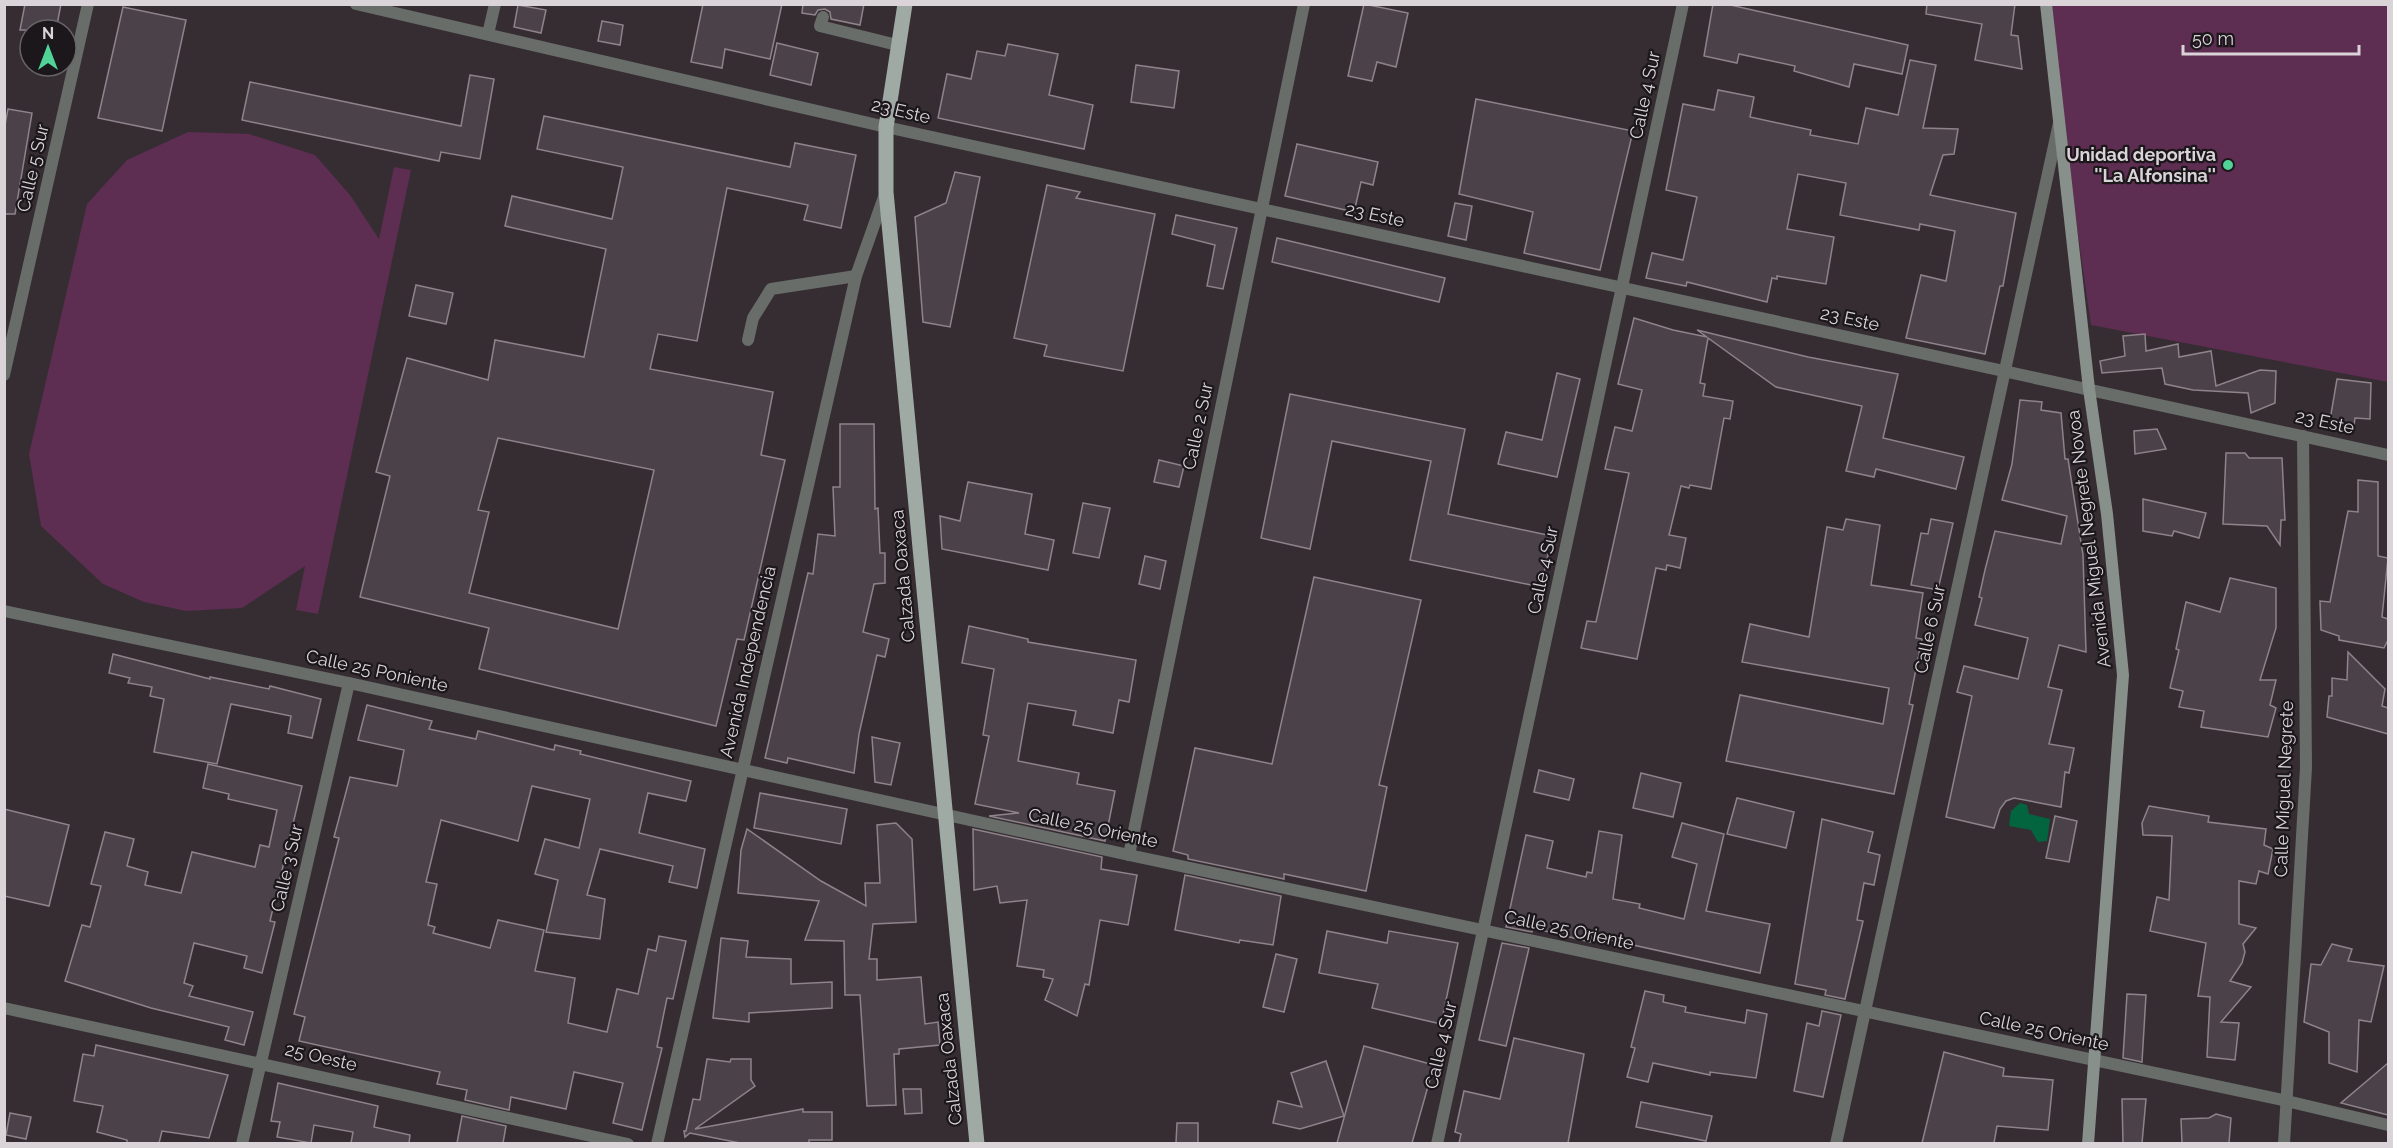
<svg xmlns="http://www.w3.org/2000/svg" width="2393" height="1148" viewBox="0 0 2393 1148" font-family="Raleway,sans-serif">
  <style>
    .green { fill: #5d2d52 }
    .water { fill: #036440 }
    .building { fill: #4b4148; stroke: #8e838a; stroke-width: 1.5; fill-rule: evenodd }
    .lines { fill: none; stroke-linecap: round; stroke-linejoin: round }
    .lane { stroke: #686d6a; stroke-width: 12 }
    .street { stroke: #686d6a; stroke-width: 12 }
    .secondary { stroke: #88908b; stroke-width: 12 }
    .primary { stroke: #a0aaa4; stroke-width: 15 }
    .poi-dot { fill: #51d398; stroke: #1b171a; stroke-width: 2 }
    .labels { text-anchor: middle; stroke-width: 4.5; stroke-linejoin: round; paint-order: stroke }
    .street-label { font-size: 18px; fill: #dad4d9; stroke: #1b171a }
    .poi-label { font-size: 18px; font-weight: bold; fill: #dad4d9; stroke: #1b171a; text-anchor: end }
  </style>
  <rect width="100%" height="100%" fill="#362d33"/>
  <!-- green -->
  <g class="green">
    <path d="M2045,5H2388V382L2091,325Z"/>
    <path d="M188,132L249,134L315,155L350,195L379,239L394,167L411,170L318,614L296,610L305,566L242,608L186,611L144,602L103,584L41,526L29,454L87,204L127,160Z"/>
  </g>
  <!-- water -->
  <path class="water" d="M2020,803L2027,805L2029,814L2050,819L2047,841L2038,842L2031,830L2009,826L2011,811Z"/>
  <!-- building -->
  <g class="building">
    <path d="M25,4H61L56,30H20Z"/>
    <path d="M703,4H782L770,59L725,49L722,68L691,62Z"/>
    <path d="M803,4H864L860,25L831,19L830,12L825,9L818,10L815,15L802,13Z"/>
    <path d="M1364,4L1408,13L1396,67L1377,62L1372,81L1348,76Z"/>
    <path d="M1713,4H1726L1908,45L1902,74L1854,64L1849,87L1794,71L1795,66L1739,54L1737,63L1704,56Z"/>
    <path d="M1927,4H2015L2011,35L2018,36L2022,69L1975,60L1982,24L1926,14Z"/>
    <path d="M518,5L546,10L541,33L514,27Z"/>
    <path d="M123,7L186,20L162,131L98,118Z"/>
    <path d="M602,21L623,25L620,45L598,41Z"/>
    <path d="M777,43L818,53L811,85L770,75Z"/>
    <path d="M1008,44L1058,54L1049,95L1093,105L1084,149L938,118L947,74L971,79L977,51L1005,56Z"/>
    <path d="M1910,60L1936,65L1923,128L1958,129L1954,154L1943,155L1930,195L2016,213L2003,286H2000L1985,354L1906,338L1921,275L1946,281L1955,231L1920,224L1919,230L1840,215L1846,183L1798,174L1787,229L1834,237L1826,284L1777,276V279L1772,278L1767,302L1687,282L1686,286L1646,278L1652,253L1683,260L1697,197L1666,190L1683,104L1714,110L1718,90L1754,97L1750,117L1811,130L1810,135L1858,144L1866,108L1898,115Z"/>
    <path d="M1136,65L1179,71L1174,108L1131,102Z"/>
    <path d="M470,75L494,79L480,159L441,152L439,161L242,120L250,82L461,126Z"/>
    <path d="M1476,99L1633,131L1600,270L1524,253L1533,212L1459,194Z"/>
    <path d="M8,109L32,113L15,214H4V130Z"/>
    <path d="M544,116L790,167L795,143L856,155L841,228L804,220L808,205L727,188L697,341L658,334L650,369L773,392L761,455L785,460L744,640L737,639L716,726L479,669L489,628L360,597L390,476L376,472L407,358L488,380L495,340L584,357L606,249L505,226L512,196L612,219L623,167L537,149ZM498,438L654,470L618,629L469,593L489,512L478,510Z"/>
    <path d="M1297,144L1378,162L1373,185L1361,182L1354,212L1285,196Z"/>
    <path d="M955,172L980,177L950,327L923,322L915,217L946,203Z"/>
    <path d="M1047,185L1080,192L1076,198L1155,214L1123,371L1044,356L1047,345L1014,338Z"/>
    <path d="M1455,203L1472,206L1466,240L1448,236Z"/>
    <path d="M1176,215L1237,228L1223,289L1207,286L1215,245L1172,234Z"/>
    <path d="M1277,238L1445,278L1439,302L1272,262Z"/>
    <path d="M416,285L453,293L446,324L409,316Z"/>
    <path d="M1634,318L1673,330L1707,337L1697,330L1808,357L1898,374L1883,438L1964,457L1956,489L1876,469L1874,477L1846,471L1862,406L1776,387L1708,338L1700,383L1705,384L1703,396L1733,401L1730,419L1724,418L1711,489L1690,485L1689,488L1681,486L1669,535L1686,538L1680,568L1667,565L1666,570L1656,568L1637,659L1581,648L1587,621L1596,622L1629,473L1605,469L1608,456L1615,427L1632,431L1642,390L1618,384Z"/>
    <path d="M2145,334L2146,351L2178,344L2179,357L2211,351L2216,386L2260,370L2276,371L2275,403L2251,413L2248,393L2193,390L2165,384L2162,368L2102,373L2100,361L2125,356L2123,336Z"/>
    <path d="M1557,373L1580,379L1557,477L1498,464L1506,432L1542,440Z"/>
    <path d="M2337,379L2371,383L2370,419L2355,418L2354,425L2329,426Z"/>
    <path d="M1290,394L1465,429L1448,514L1552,536L1541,587L1410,560L1431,461L1332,441L1310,549L1261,538Z"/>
    <path d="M2020,400L2042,402L2041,410L2061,413L2065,459H2068L2083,555L2086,652L2059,645L2048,687L2062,690L2049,744L2074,748L2069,773L2065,772L2061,807L2014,798L2006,801L2000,809L1994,828L1946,817L1972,696L1957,692L1964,666L2018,679L2028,638L1975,625L1982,598L1979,597L1985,570L1995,531L2061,544L2067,516L2002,500L2012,464Z"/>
    <path d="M840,424H874L875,509L878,508L880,553H885V583L874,584L863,632L889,639L885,657L877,655L859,734L854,773L788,758L787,763L765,758L808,573L813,574L818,534L835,536L833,487H840Z"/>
    <path d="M2157,429L2166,449L2135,454L2134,431Z"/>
    <path d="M2226,453H2245L2249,458H2282L2285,520H2281L2280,545L2267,526L2223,524Z"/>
    <path d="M1159,460L1184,466L1179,487L1154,482Z"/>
    <path d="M2358,480L2378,482V556L2388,558L2382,617L2388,619V640L2384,648L2339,640V636L2321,630L2320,601L2330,602L2348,511L2358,512Z"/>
    <path d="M968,482L1032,494L1025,534L1054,540L1048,570L942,549L940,516L960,521Z"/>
    <path d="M2143,499L2206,513L2199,538L2174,531L2172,536L2143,531Z"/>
    <path d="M1083,503L1110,508L1099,558L1073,553Z"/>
    <path d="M1846,519L1880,525L1871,585L1923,593L1916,638L1922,639L1909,704L1913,705L1894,794L1726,761L1740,695L1883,724L1889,688L1742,662L1750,624L1809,637L1827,527L1843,530Z"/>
    <path d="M1931,519L1953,523L1938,590L1911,585L1921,533L1928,534Z"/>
    <path d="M1145,556L1166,561L1160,589L1139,584Z"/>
    <path d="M1314,577L1421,600L1379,785L1387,787L1366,891L1284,874V879L1188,859V855L1173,851L1195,748L1272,764Z"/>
    <path d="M2230,578L2276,588V628L2260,680H2276L2270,705L2276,708L2268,737L2201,727L2204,711L2179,707L2183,691L2170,688L2179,650L2176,649L2186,602L2220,612Z"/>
    <path d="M969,626L1028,639V642L1136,660L1129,702L1119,700L1113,733L1073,725L1076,711L1028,703L1018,761L1079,773L1077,784L1115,791L1105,841L989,816L1019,813L975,804L989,736L983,735L994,669L962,663Z"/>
    <path d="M2348,652L2385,689L2382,706L2388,708V734L2327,717L2329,696H2332V678L2347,680Z"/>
    <path d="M113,654L210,679V677L269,689L270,686L321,699L312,738L288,733L291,716L231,704L217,764L154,752L164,699L150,696L152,687L128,683L130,678L109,673Z"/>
    <path d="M367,705L432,721L429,729L476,739L478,731L554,750L555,745L581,751L580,754L691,781L686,801L648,793L639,833L705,849L697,888L669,882L673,866L600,849L587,895L605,899L600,939L546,932L558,880L535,874L545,839L579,848L590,799L532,786L518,841L441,820L426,882L437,884L428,925L435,927L433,933L490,948L498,920L544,930L535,971L575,978L568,1023L607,1032L617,989L638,994L648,949L656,951L659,936L686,941L673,999L667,998L657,1047L662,1048L642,1130L613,1123L623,1083L574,1072L566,1109L511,1097L509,1110L465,1100L467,1090L437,1084L440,1072L299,1041L305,1017L294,1014L339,838L334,837L350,777L397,786L404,750L358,740Z"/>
    <path d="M872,737L900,743L891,785L875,782Z"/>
    <path d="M208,764L302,786L270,921L275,922L262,973L244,968L247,956L194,943L184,983L193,986L189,996L253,1012L244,1045L225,1040L229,1027L151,1008L65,981L82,925L90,927L101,886L91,884L105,832L134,839L127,866L148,872L145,885L181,893L192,852L255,867L260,845L269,847L277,810L228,799L229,794L203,788Z"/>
    <path d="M1539,770L1574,779L1569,800L1534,792Z"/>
    <path d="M1641,773L1681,783L1673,817L1633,808Z"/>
    <path d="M760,793L847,809L841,844L754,828Z"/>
    <path d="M1737,798L1794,812L1786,848L1727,834Z"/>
    <path d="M2149,806L2209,816L2208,822L2266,829L2264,845L2273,849L2268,874L2259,871L2256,884L2239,881V924L2256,928L2243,944L2245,952L2242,963L2230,981L2251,987L2221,1022L2239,1023L2235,1060L2207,1057L2210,997L2198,996L2206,943L2150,931L2157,897L2169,900L2172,836L2143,835L2142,823Z"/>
    <path d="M4,809L69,825L49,906L4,896Z"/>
    <path d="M2055,816L2077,821L2069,862L2046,858Z"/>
    <path d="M1822,819L1873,832L1868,852L1880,855L1874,885L1864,883L1857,920L1863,921L1845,999L1825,995L1826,990L1795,984Z"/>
    <path d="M896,823L912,839L916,922L873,924L869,959H877V980L921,977L925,1024L938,1022L940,1045L899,1049V1054H894L896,1105L867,1106L860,995H845L844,941L805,940L819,901L738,893L741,850L747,829L821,881L866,906L865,883H880L877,825Z"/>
    <path d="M1682,823L1724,834L1706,911L1770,924L1760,973L1592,936L1590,942L1533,928L1532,932L1506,927L1526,835L1553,841L1547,868L1586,877L1587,872L1592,873L1599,831L1622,835L1613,899L1640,904L1639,908L1684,919L1697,864L1672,857Z"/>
    <path d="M973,829L1102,857L1101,869L1137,875L1128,925L1100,920L1089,985L1085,984L1077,1016L1045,1000L1053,979L1043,977L1044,970L1017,966L1027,900L1000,903L997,886L974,890Z"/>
    <path d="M1185,875L1281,896L1273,945L1240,940L1239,943L1175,930Z"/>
    <path d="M1327,931L1387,943L1389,931L1458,943L1441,1024L1372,1008L1378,984L1319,973Z"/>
    <path d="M721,938L748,941L746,957L791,959V984L832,982V1008L749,1013V1022L713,1018Z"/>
    <path d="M1502,943L1529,948L1506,1046L1479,1040Z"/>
    <path d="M2332,944L2352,949L2348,961L2384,966L2371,1022L2359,1020L2357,1072L2329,1063V1032L2304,1022L2311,964L2321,965Z"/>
    <path d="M1276,954L1297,959L1284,1012L1263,1007Z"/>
    <path d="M1645,991L1664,995L1663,1002L1686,1007L1685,1012L1745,1023L1747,1010L1767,1014L1756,1078L1710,1072V1075L1653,1063L1648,1082L1627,1077L1635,1048L1631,1047Z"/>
    <path d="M2127,994L2146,995L2142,1062L2123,1058Z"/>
    <path d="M1822,1011L1841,1015L1823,1097L1794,1091L1807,1023L1819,1026Z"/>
    <path d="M1514,1038L1584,1054L1568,1143H1459L1461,1134L1455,1132L1464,1091L1500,1099Z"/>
    <path d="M96,1045L228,1075L209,1138L162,1131L159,1143H127V1140L97,1132L103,1106L74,1101L83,1054L94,1056Z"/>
    <path d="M1364,1046L1434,1065L1412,1143H1337Z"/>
    <path d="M1944,1052L2004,1068L2003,1076L2053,1080L2048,1130L1997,1126L1994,1143H1922Z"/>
    <path d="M707,1059L730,1062L731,1059H751V1080L755,1086L695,1129L803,1109V1112H832V1140H809V1143H740L690,1133L685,1137L684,1131H686L693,1099L700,1100Z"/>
    <path d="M1326,1061L1344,1116L1300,1129L1273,1123L1278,1101L1302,1107L1291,1073Z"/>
    <path d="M2388,1063V1115L2341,1103Z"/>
    <path d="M278,1083L378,1106L374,1127L410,1135L409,1143H351L353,1132L314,1125L311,1143L277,1137L280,1122L271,1121Z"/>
    <path d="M903,1089H921L922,1113L905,1114Z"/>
    <path d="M2122,1099H2146L2142,1143H2123Z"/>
    <path d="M1641,1102L1712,1116L1706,1141L1636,1127Z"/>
    <path d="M10,1113L31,1117L26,1139L6,1135Z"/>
    <path d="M2216,1114L2231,1118L2229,1143H2182L2181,1119L2209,1118Z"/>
    <path d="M462,1116L506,1126L503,1143H457Z"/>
    <path d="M1177,1123H1198V1143H1176Z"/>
  </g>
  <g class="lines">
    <!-- lane -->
    <g class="lane">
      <path d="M823,17L820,26L897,45"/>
      <path d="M748,340L753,318L771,289L856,276"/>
    </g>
    <!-- street -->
    <g class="street">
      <path d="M356,4L886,127L2388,455"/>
      <path d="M488,34L495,4"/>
      <path d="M4,375L88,4"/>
      <path d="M4,611L349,683L1129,855L2287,1101L2388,1125"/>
      <path d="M1129,855L1304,4"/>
      <path d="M4,1008L628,1144"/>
      <path d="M242,1144L349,683"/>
      <path d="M657,1144L856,276L885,194"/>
      <path d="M1437,1144L1683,4"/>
      <path d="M1836,1144L2059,123"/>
      <path d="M2284,1144L2306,768L2303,436"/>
    </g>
    <!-- secondary -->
    <path class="secondary" d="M2046,4L2089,389L2107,514L2123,675L2088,1144"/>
    <!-- primary -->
    <path class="primary" d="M905,4L886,127V192L977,1144"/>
  </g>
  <!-- markers -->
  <circle class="poi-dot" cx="2228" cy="165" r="6"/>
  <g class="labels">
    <!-- street labels -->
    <g class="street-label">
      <text transform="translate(1645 95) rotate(-78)" y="6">Calle 4 Sur</text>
      <text transform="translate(901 111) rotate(13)" y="6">23 Este</text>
      <text transform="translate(33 168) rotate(-77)" y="6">Calle 5 Sur</text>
      <text transform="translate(1375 215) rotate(12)" y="6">23 Este</text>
      <text transform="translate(1850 319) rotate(12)" y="6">23 Este</text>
      <text transform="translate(2325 422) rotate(12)" y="6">23 Este</text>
      <text transform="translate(1198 426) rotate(-78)" y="6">Calle 2 Sur</text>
      <text transform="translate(2089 539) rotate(-97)" y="6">Avenida Miguel Negrete Novoa</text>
      <text transform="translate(1543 570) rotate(-78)" y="6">Calle 4 Sur</text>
      <text transform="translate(903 576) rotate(-95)" y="6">Calzada Oaxaca</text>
      <text transform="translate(1930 629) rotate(-78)" y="6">Calle 6 Sur</text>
      <text transform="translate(748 662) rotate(-77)" y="6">Avenida Independencia</text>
      <text transform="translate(377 671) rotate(12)" y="6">Calle 25 Poniente</text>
      <text transform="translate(2284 789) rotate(-88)" y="6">Calle Miguel Negrete</text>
      <text transform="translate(1093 828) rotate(12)" y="6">Calle 25 Oriente</text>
      <text transform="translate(287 868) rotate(-77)" y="6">Calle 3 Sur</text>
      <text transform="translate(1569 930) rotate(12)" y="6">Calle 25 Oriente</text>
      <text transform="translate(2044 1031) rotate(12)" y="6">Calle 25 Oriente</text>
      <text transform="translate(1441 1045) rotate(-77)" y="6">Calle 4 Sur</text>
      <text transform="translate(321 1057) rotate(13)" y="6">25 Oeste</text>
      <text transform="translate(949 1059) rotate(-96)" y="6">Calzada Oaxaca</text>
    </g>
    <!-- poi labels -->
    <g class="poi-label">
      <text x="2216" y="161">Unidad deportiva<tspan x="2216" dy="21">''La Alfonsina''</tspan></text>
    </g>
  </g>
  <!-- border -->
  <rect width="2393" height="1148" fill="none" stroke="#dad4d9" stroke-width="12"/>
  <!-- north arrow -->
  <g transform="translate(48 48)"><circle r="28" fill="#1b171a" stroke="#676366" stroke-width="1.5"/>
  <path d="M0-4.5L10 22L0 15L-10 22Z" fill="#51d398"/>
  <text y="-9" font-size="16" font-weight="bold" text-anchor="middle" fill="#dad4d9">N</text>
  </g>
  <!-- scale -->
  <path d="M2183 45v9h176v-9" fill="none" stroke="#dad4d9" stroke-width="3"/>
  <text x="2192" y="45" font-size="18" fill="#dad4d9" stroke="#1b171a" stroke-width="4.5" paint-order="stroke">50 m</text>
</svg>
